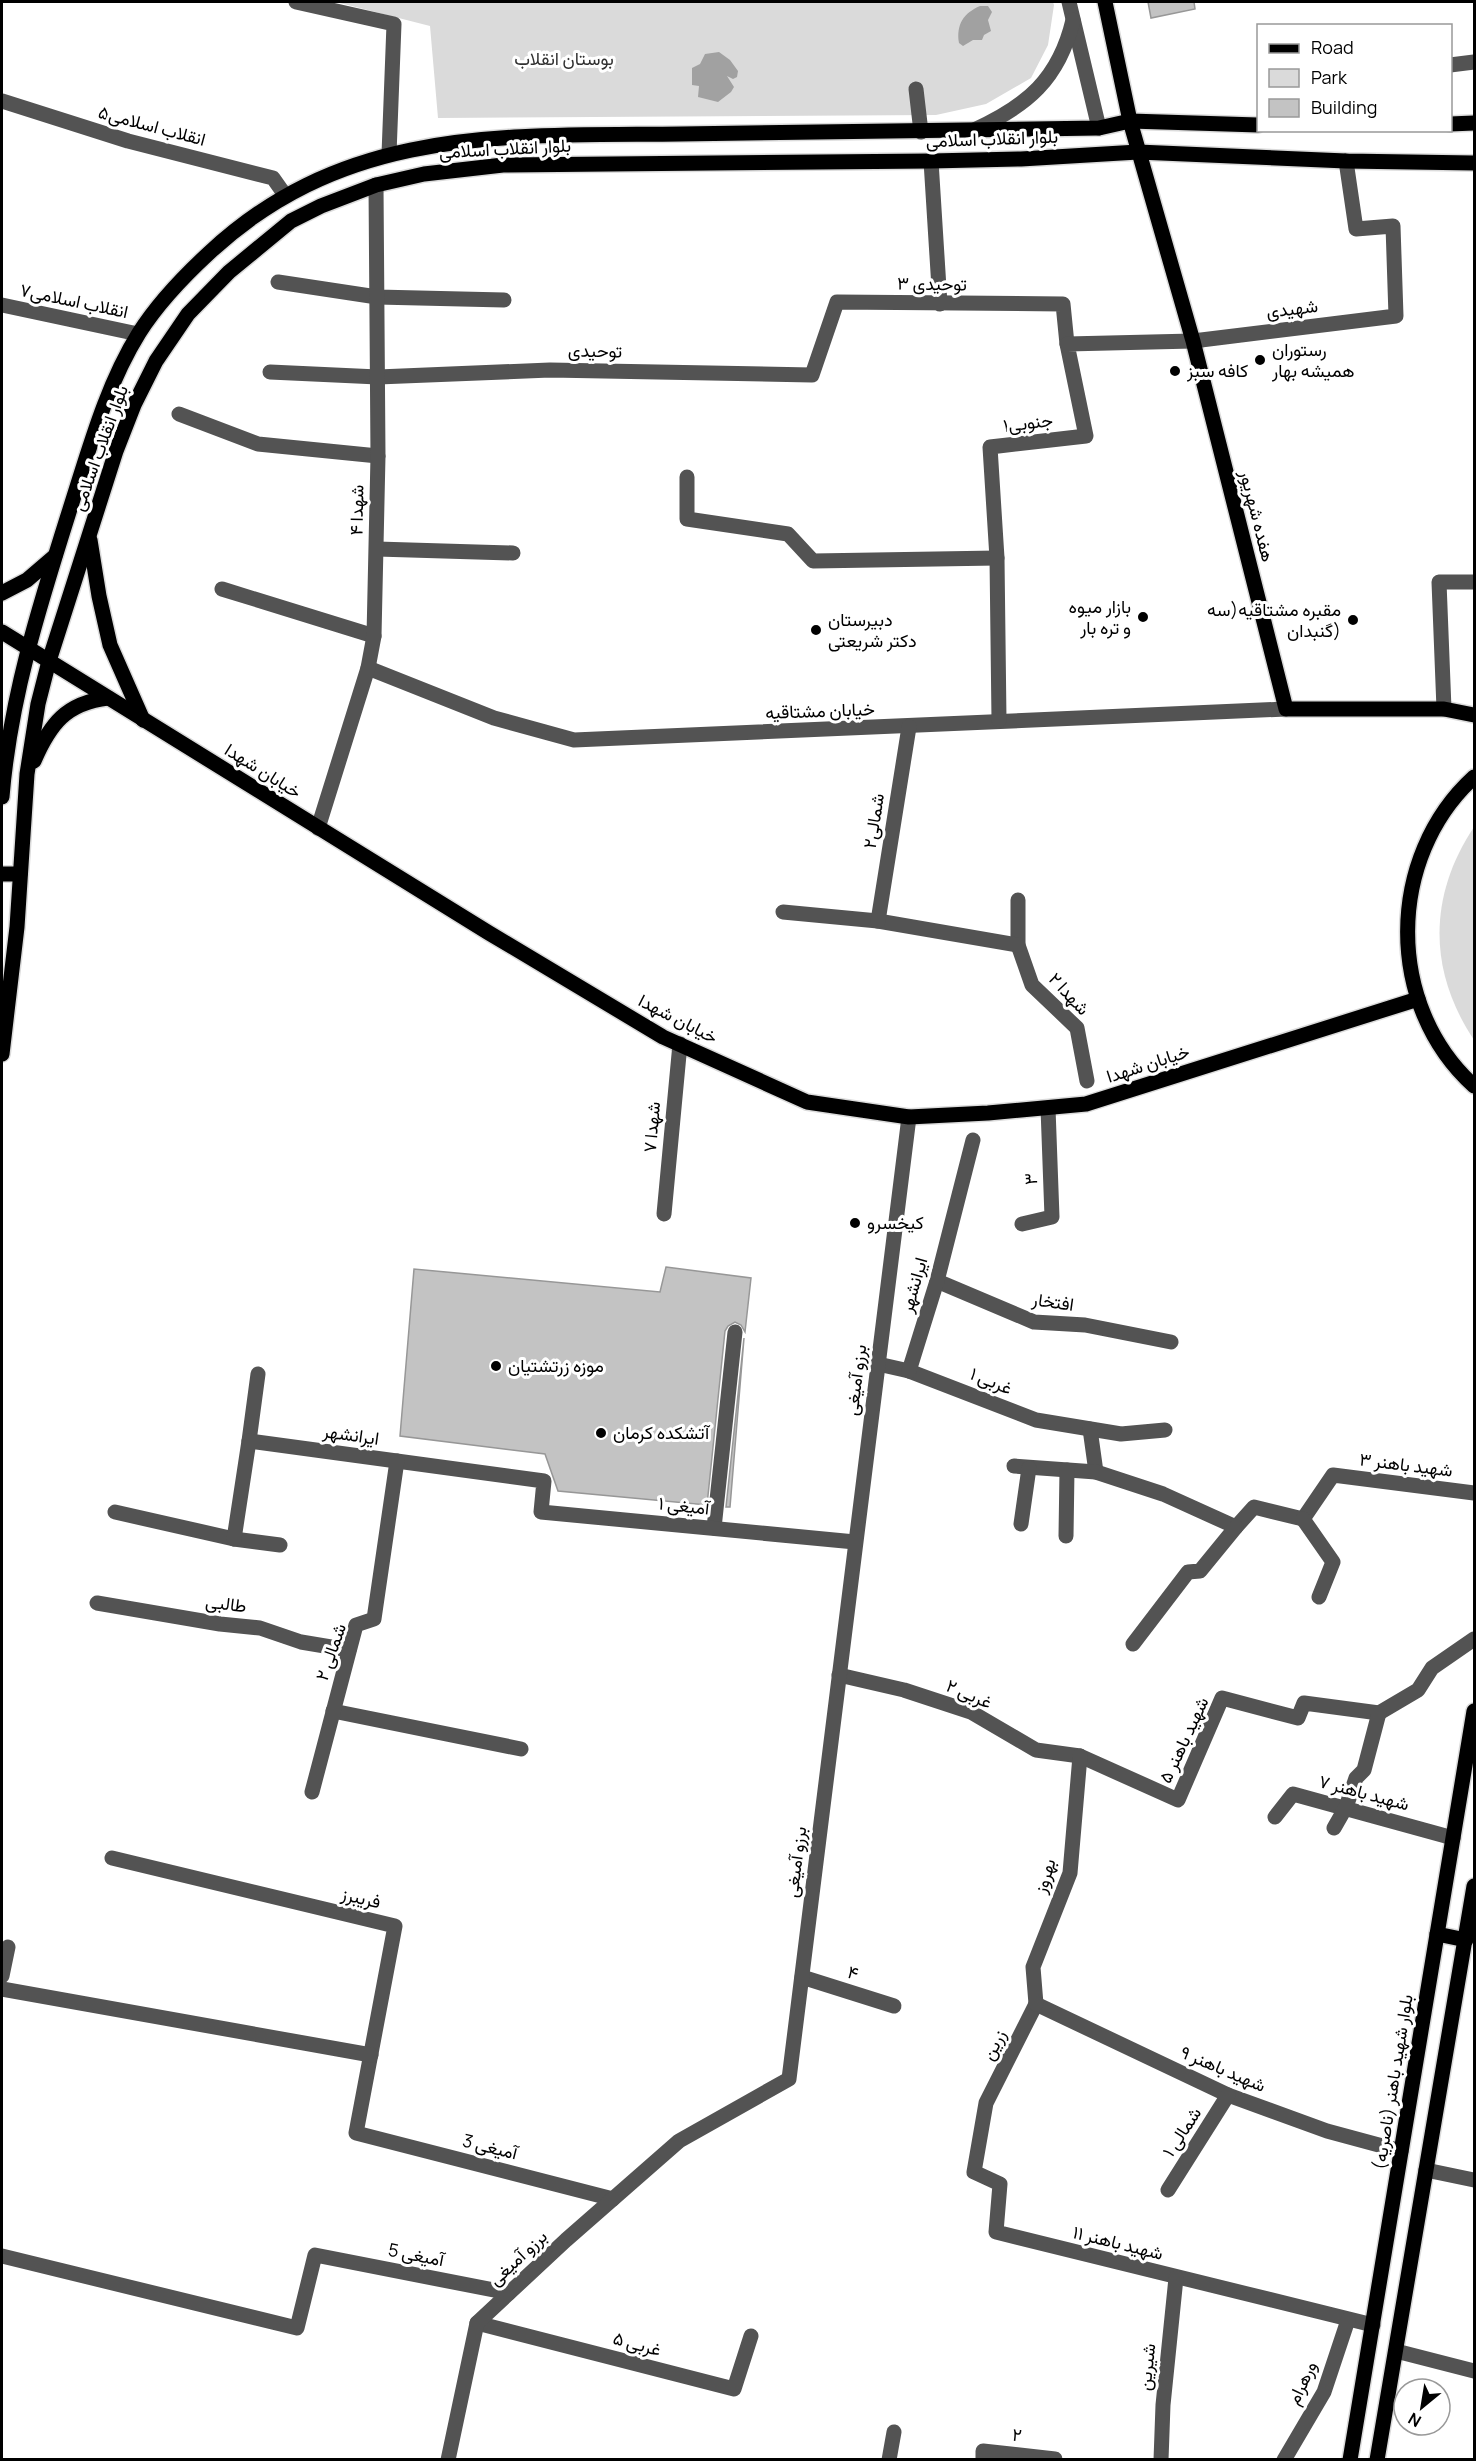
<svg xmlns="http://www.w3.org/2000/svg" width="1476" height="2461" viewBox="0 0 1476 2461" font-family="Manrope,Vazirmatn,sans-serif">
  <style>
    .green { fill: #dadada }
    .water { fill: #a1a1a1 }
    .building { fill: #c3c3c3; stroke: #979797; stroke-width: 1.5 }
    .lines { fill: none; stroke-linecap: round; stroke-linejoin: round }
    .major-casing { stroke: #dbdbdb; stroke-width: 18 }
    .minor { stroke: #535353; stroke-width: 15 }
    .major { stroke: #000; stroke-width: 15 }
    .poi-dot { fill: #000; stroke: #fff; stroke-width: 2 }
    .labels { text-anchor: middle; stroke-width: 6; stroke-linejoin: round; paint-order: stroke }
    .park-label { font-size: 18px; fill: #313131; stroke: #fff }
    .street-label { font-size: 18px; fill: #000; stroke: #fff }
    .poi-label { font-size: 18px; fill: #000; stroke: #fff; text-anchor: start }
  </style>
  <rect width="100%" height="100%" fill="#fff"/>
  <!-- green -->
  <g class="green">
    <path d="M336,2H1053L1054,5L1048,45L1031,78L986,104L936,115L438,118L430,26Z"/>
    <path d="M1474,827V1040C1428,971 1428,896 1474,827Z"/>
  </g>
  <!-- water -->
  <g class="water">
    <path d="M980,6H988L992,12L988,20L991,31L984,35L982,40H973L963,46L959,43C956,24 964,13 980,6Z"/>
    <path d="M719,52L730,60L738,71L737,77L733,79L727,76L734,87L731,92L718,102L698,97L699,86L692,85V68L700,64L705,54Z"/>
  </g>
  <!-- building -->
  <g class="building">
    <path d="M1148,2H1194L1195,9L1151,18Z"/>
    <path d="M666,1267L751,1278L745,1332L741,1325L735,1322L728,1326L725,1331L707,1505L558,1491L545,1454L400,1436L414,1269L660,1292Z"/>
    <path d="M744,1338L730,1507H726Z"/>
  </g>
  <g class="lines">
    <defs>
      <g id="major">
        <path d="M1105,2L1130,121L1193,341L1286,709H1444L1474,715"/>
        <path d="M1450,124L1474,123"/>
        <path d="M90,540L99,596L110,645L143,720"/>
        <path d="M2,593L27,580L55,556"/>
        <path d="M2,632L489,933L663,1037L807,1102L909,1117L988,1113L1086,1104L1418,999"/>
        <path d="M34,761C50,724 66,703 108,698"/>
        <path d="M1474,777C1386,857 1385,1006 1474,1086"/>
        <path d="M2,797C10,698 40,604 70,509C89,450 106,386 139,333C158,303 183,277 209,253C346,125 506,136 681,134C820,133 959,131 1099,128L1130,121L1258,125"/>
        <path d="M2,874H20"/>
        <path d="M2,1054L17,927L27,774L38,704L49,661L116,451L134,405L156,361L188,314L229,272L291,221L321,206L376,185L424,174L503,165L931,161L1021,159L1138,152L1346,161L1474,163"/>
        <path d="M1437,1934L1466,1940"/>
        <path d="M1350,2460L1474,1711"/>
        <path d="M1377,2460L1474,1886"/>
      </g>
    </defs>
    <!-- major casing -->
    <use href="#major" class="major-casing"/>
    <!-- minor -->
    <g class="minor">
      <path d="M296,2L394,24L389,154"/>
      <path d="M1069,2L1099,128"/>
      <path d="M1450,65L1474,62"/>
      <path d="M916,89L921,132"/>
      <path d="M2,101L128,141L273,178L285,195"/>
      <path d="M974,130C1027,106 1059,79 1073,20"/>
      <path d="M931,161L940,304"/>
      <path d="M278,282L377,297L504,300"/>
      <path d="M2,305L138,334"/>
      <path d="M270,372L378,377L550,370L812,375L837,302L1063,304L1067,344"/>
      <path d="M179,414L258,444L378,456"/>
      <path d="M687,477V519L788,534L813,561L997,558"/>
      <path d="M377,549L513,553"/>
      <path d="M222,589L374,636"/>
      <path d="M368,668L494,718L574,740L1286,709"/>
      <path d="M1444,709L1439,582H1474"/>
      <path d="M999,720L997,558L990,447L1086,436L1067,344L1193,341L1396,316L1393,226L1356,229L1346,161"/>
      <path d="M318,828L368,668L374,636L378,456L376,185"/>
      <path d="M1018,900V945L1032,985L1077,1028L1087,1081"/>
      <path d="M783,912L878,921L1018,945"/>
      <path d="M878,921L909,727"/>
      <path d="M664,1214L680,1044"/>
      <path d="M1022,1224L1052,1217L1048,1108"/>
      <path d="M937,1281L1034,1322L1085,1325L1171,1342"/>
      <path d="M878,1364L909,1371L1036,1420L1121,1434L1165,1430"/>
      <path d="M909,1371L937,1281L973,1140"/>
      <path d="M1090,1429L1096,1472"/>
      <path d="M249,1441L258,1374"/>
      <path d="M1014,1466L1096,1472L1163,1494L1236,1527L1254,1507L1303,1519L1333,1475L1474,1493"/>
      <path d="M115,1512L234,1539L280,1545"/>
      <path d="M1303,1519L1333,1562L1319,1597"/>
      <path d="M1021,1524L1029,1468"/>
      <path d="M714,1528L735,1332"/>
      <path d="M1066,1536L1067,1470"/>
      <path d="M234,1539L249,1441L544,1481L541,1512L855,1542"/>
      <path d="M97,1603L220,1624L260,1628L301,1642L349,1650"/>
      <path d="M1133,1644L1188,1572L1200,1571L1236,1527"/>
      <path d="M839,1675L904,1690L971,1712L1036,1750L1080,1756L1178,1800L1222,1698L1298,1718L1304,1703L1379,1713L1418,1690L1432,1668L1474,1639"/>
      <path d="M333,1711L521,1749"/>
      <path d="M312,1792L356,1625L374,1619L397,1461"/>
      <path d="M1275,1817L1293,1794L1453,1838"/>
      <path d="M1334,1828L1346,1807L1356,1778L1364,1770L1379,1713"/>
      <path d="M112,1858L395,1926L356,2133L613,2199"/>
      <path d="M2,1976L8,1947"/>
      <path d="M802,1977L894,2006"/>
      <path d="M2,1989L371,2055"/>
      <path d="M1036,2004L986,2103L974,2172L1000,2184L996,2232L1373,2325"/>
      <path d="M1036,2004L1228,2095L1327,2131L1401,2151"/>
      <path d="M1036,2004L1033,1967L1070,1873L1080,1756"/>
      <path d="M1426,2170L1474,2180"/>
      <path d="M1168,2190L1228,2095"/>
      <path d="M2,2256L297,2328L315,2255L509,2293"/>
      <path d="M477,2323L734,2389L751,2336"/>
      <path d="M1396,2351L1474,2371"/>
      <path d="M448,2460L477,2323L566,2240L679,2141L789,2079L909,1117"/>
      <path d="M889,2460L894,2432"/>
      <path d="M983,2460V2451L1055,2459"/>
      <path d="M1161,2460L1163,2405L1176,2278"/>
      <path d="M1284,2460L1324,2392L1348,2320"/>
    </g>
    <!-- major -->
    <use href="#major" class="major"/>
  </g>
  <!-- markers -->
  <g class="poi-dot">
    <circle cx="1260" cy="360" r="6"/>
    <circle cx="1175" cy="371" r="6"/>
    <circle cx="1143" cy="617" r="6"/>
    <circle cx="1353" cy="620" r="6"/>
    <circle cx="816" cy="630" r="6"/>
    <circle cx="855" cy="1223" r="6"/>
    <circle cx="496" cy="1366" r="6"/>
    <circle cx="601" cy="1433" r="6"/>
  </g>
  <g class="labels">
    <!-- park labels -->
    <g class="park-label">
      <text x="564" y="65">بوستان انقلاب</text>
    </g>
    <!-- street labels -->
    <g class="street-label">
      <text transform="translate(152 126) rotate(15)" y="6">انقلاب اسلامی۵</text>
      <text transform="translate(992 139) rotate(-2)" y="6">بلوار انقلاب اسلامی</text>
      <text transform="translate(505 149) rotate(-3)" y="6">بلوار انقلاب اسلامی</text>
      <text transform="translate(932 284) rotate(1)" y="6">توحیدی ۳</text>
      <text transform="translate(74 301) rotate(12)" y="6">انقلاب اسلامی۷</text>
      <text transform="translate(1292 309) rotate(-7)" y="6">شهیدی</text>
      <text transform="translate(595 351) rotate(1)" y="6">توحیدی</text>
      <text transform="translate(1028 423) rotate(-7)" y="6">جنوبی۱</text>
      <text transform="translate(100 448) rotate(-70)" y="6">بلوار انقلاب اسلامی</text>
      <text transform="translate(357 510) rotate(-89)" y="6">شهدا ۴</text>
      <text transform="translate(1257 516) rotate(76)" y="6">هفده شهریور</text>
      <text transform="translate(820 711) rotate(-2)" y="6">خیابان مشتاقیه</text>
      <text transform="translate(263 771) rotate(32)" y="6">خیابان شهدا</text>
      <text transform="translate(874 821) rotate(-81)" y="6">شمالی۲</text>
      <text transform="translate(1069 994) rotate(47)" y="6">شهدا ۲</text>
      <text transform="translate(678 1019) rotate(27)" y="6">خیابان شهدا</text>
      <text transform="translate(1148 1064) rotate(-18)" y="6">خیابان شهدا</text>
      <text transform="translate(652 1127) rotate(-85)" y="6">شهدا ۷</text>
      <text transform="translate(1031 1179) rotate(-92)" y="6">۳</text>
      <text transform="translate(914 1285) rotate(-74)" y="6">ایرانشهر</text>
      <text transform="translate(1053 1302) rotate(8)" y="6">افتخار</text>
      <text transform="translate(856 1380) rotate(-83)" y="6">برزو آمیغی</text>
      <text transform="translate(991 1381) rotate(22)" y="6">۱ غربی</text>
      <text transform="translate(351 1435) rotate(8)" y="6">ایرانشهر</text>
      <text transform="translate(1406 1465) rotate(7)" y="6">شهید باهنر ۳</text>
      <text transform="translate(684 1506) rotate(6)" y="6">آمیغی ۱</text>
      <text transform="translate(226 1604) rotate(7)" y="6">طالبی</text>
      <text transform="translate(331 1652) rotate(-71)" y="6">۲ شمالی</text>
      <text transform="translate(969 1694) rotate(23)" y="6">۲ غربی</text>
      <text transform="translate(1184 1740) rotate(-65)" y="6">شهید باهنر ۵</text>
      <text transform="translate(1364 1793) rotate(15)" y="6">شهید باهنر ۷</text>
      <text transform="translate(796 1862) rotate(-83)" y="6">برزو آمیغی</text>
      <text transform="translate(1045 1876) rotate(-73)" y="6">بهروز</text>
      <text transform="translate(361 1898) rotate(13)" y="6">فریبرز</text>
      <text transform="translate(853 1973) rotate(17)" y="6">۴</text>
      <text transform="translate(994 2045) rotate(-63)" y="6">زرین</text>
      <text transform="translate(1223 2069) rotate(23)" y="6">شهید باهنر ۹</text>
      <text transform="translate(1393 2082) rotate(-81)" y="6">بلوار شهید باهنر (ناصریه)</text>
      <text transform="translate(1182 2132) rotate(-57)" y="6">۱ شمالی</text>
      <text transform="translate(490 2147) rotate(14)" y="6">آمیغی 3</text>
      <text transform="translate(1118 2243) rotate(14)" y="6">شهید باهنر ۱۱</text>
      <text transform="translate(416 2255) rotate(11)" y="6">آمیغی 5</text>
      <text transform="translate(518 2258) rotate(-43)" y="6">برزو آمیغی</text>
      <text transform="translate(637 2344) rotate(15)" y="6">۵ غربی</text>
      <text transform="translate(1147 2367) rotate(-84)" y="6">شیرین</text>
      <text transform="translate(1302 2383) rotate(-65)" y="6">ورهرام</text>
      <text transform="translate(1017 2435) rotate(7)" y="6">۲</text>
    </g>
    <!-- poi labels -->
    <g class="poi-label">
      <text x="1272" y="356">رستوران<tspan x="1272" dy="21">همیشه بهار</tspan></text>
      <text x="1187" y="377">کافه سبز</text>
      <text x="1131" y="613" text-anchor="end">بازار میوه<tspan x="1131" dy="21">و تره بار</tspan></text>
      <text x="1341" y="616" text-anchor="end">مقبره مشتاقیه(سه<tspan x="1341" dy="21">گنبدان)</tspan></text>
      <text x="828" y="626">دبیرستان<tspan x="828" dy="21">دکتر شریعتی</tspan></text>
      <text x="867" y="1229">کیخسرو</text>
      <text x="508" y="1372">موزه زرتشتیان</text>
      <text x="613" y="1439">آتشکده کرمان</text>
    </g>
  </g>
  <!-- border -->
  <rect width="1476" height="2461" fill="none" stroke="#000000" stroke-width="6"/>
  <!-- legend -->
  <rect x="1257" y="24" width="195" height="108" fill="#ffffff" stroke="#999999" stroke-width="1.5"/>
  <rect x="1269" y="44" width="30" height="9" fill="#000000" stroke="#999999" stroke-width="1.5"/>
  <text x="1311" y="54" font-size="18" fill="#000000">Road</text>
  <rect x="1269" y="69" width="30" height="18" fill="#dadada" stroke="#999999" stroke-width="1.5"/>
  <text x="1311" y="84" font-size="18" fill="#000000">Park</text>
  <rect x="1269" y="99" width="30" height="18" fill="#c3c3c3" stroke="#999999" stroke-width="1.5"/>
  <text x="1311" y="114" font-size="18" fill="#000000">Building</text>
  <!-- north arrow -->
  <g transform="translate(1422 2407) rotate(210)"><circle r="28" fill="#ffffff" stroke="#999999" stroke-width="1.5"/>
  <path d="M0-4.5L10 22L0 15L-10 22Z" fill="#000000"/>
  <text y="-9" font-size="16" font-weight="bold" text-anchor="middle" fill="#000000">N</text>
  </g>
</svg>
